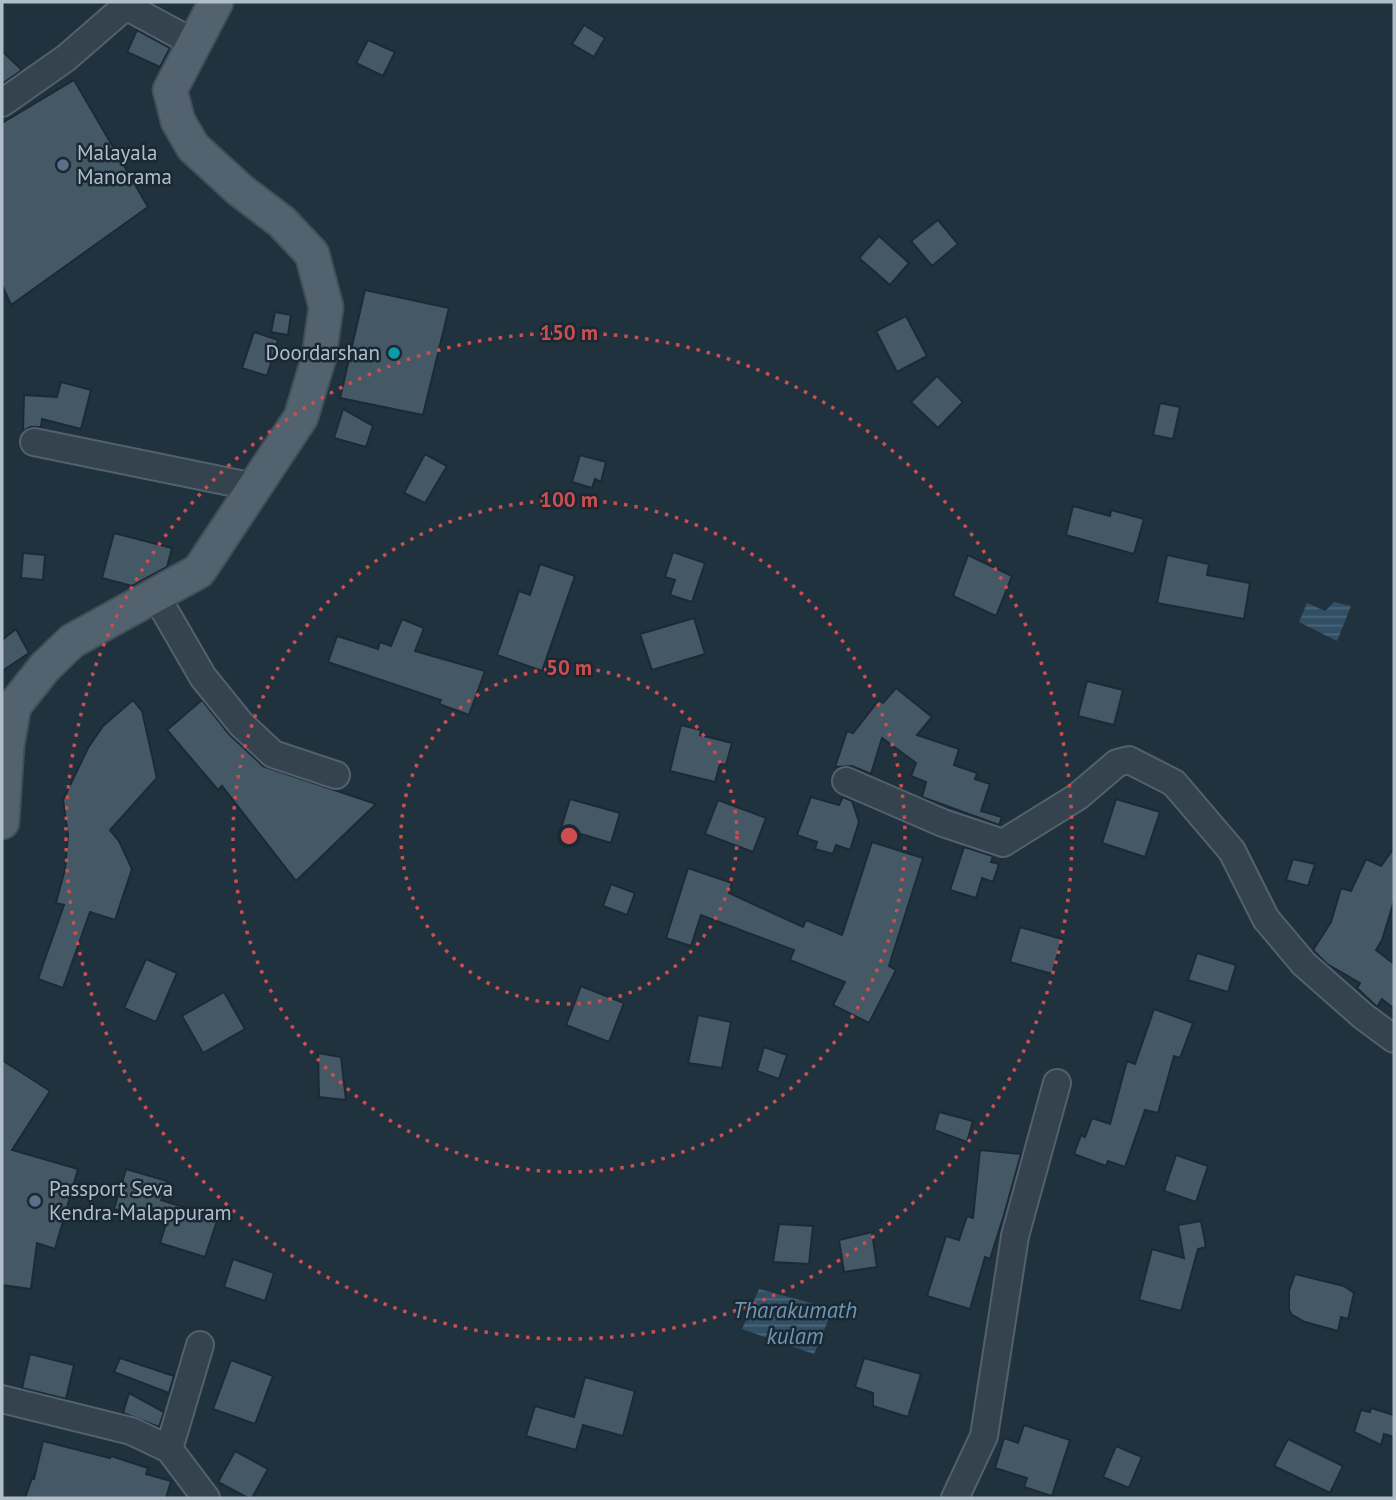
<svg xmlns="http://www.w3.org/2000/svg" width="1396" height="1500" viewBox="0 0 1396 1500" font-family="'PT Sans',sans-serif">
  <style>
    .water { fill: url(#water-rules) }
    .building { fill: #445865; stroke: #1c2a35; stroke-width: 2 }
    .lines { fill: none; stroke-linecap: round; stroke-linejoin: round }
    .minor-casing { stroke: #53616c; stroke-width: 30 }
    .major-casing { stroke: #414f5a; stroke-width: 37 }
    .minor { stroke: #34434e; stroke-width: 26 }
    .major { stroke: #52626e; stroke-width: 33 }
    .ring { fill: none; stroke: #cc4e50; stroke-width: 3.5; stroke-dasharray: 3.5 7 }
    .service-dot { fill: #5c6f8a; stroke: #1a2833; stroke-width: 2.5 }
    .culture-dot { fill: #0f9aa8; stroke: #1a2833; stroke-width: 2.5 }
    .labels { text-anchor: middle; stroke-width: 5; stroke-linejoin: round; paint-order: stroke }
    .poi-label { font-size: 21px; fill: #b0beca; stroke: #1a2833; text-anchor: start }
    .water-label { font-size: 23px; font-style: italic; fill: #6d95b0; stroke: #1a2833 }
    .centre { fill: #cc4e50; stroke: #1a2833; stroke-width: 3.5 }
    .ring-label { font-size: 21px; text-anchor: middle; font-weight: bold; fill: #cc4e50; stroke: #1a2833; stroke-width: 5; stroke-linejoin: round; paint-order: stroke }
  </style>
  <defs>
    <pattern id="water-rules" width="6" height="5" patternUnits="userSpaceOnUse" patternTransform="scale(1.75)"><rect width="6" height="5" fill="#314f65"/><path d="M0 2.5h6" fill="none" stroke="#4c677a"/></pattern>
  </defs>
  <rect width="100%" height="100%" fill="#20323e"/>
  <!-- water -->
  <g class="water">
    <path d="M1334,602L1351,606L1337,641L1299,622L1307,603L1325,611Z"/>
    <path d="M759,1289L833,1309L814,1354L742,1329Z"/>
  </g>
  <!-- building -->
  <g class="building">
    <path d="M584,25L605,38L594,57L572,44Z"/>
    <path d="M137,30L170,48L160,67L127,52Z"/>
    <path d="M368,40L395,52L383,76L356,63Z"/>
    <path d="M2,51L22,70L2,84Z"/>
    <path d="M74,80L148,207L11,305L2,285V123Z"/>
    <path d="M938,220L958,244L932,266L911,241Z"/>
    <path d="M879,236L909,263L890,285L859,258Z"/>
    <path d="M365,290L449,308L423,415L340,398Z"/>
    <path d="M275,312L291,315L288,335L271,332Z"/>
    <path d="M906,316L927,356L897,372L876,331Z"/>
    <path d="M254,332L278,340L267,376L242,368Z"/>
    <path d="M937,376L963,402L938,428L911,402Z"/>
    <path d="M61,382L91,390L81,429L42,419L41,427H30L23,431L24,395L57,397Z"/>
    <path d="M1160,403L1180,407L1173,439L1153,435Z"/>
    <path d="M343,409L373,426L366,447L334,438Z"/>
    <path d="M425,454L447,466L425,503L404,493Z"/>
    <path d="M580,455L606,462L601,482L595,479L592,488L572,482Z"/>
    <path d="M1073,506L1110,516L1111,510L1144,519L1134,554L1066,535Z"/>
    <path d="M114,533L172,548L167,567L132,586L102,578Z"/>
    <path d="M673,552L705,563L692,602L670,595L675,580L665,577Z"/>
    <path d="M23,553L45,555L43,580L21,578Z"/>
    <path d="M968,555L1012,576L996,616L953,596Z"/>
    <path d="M1167,555L1209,564L1207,575L1250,583L1244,619L1157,603Z"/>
    <path d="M540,564L575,576L542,671L497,655L519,591L530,595Z"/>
    <path d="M694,618L705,654L652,670L640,634Z"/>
    <path d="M402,619L424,628L415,651L485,671L469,715L439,704L441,700L328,662L337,636L378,649L380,642L391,646Z"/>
    <path d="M16,629L29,653L2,671V640Z"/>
    <path d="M1087,681L1123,690L1114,725L1078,716Z"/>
    <path d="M896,688L932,717L917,735L959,749L954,765L977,773L975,779L990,784L981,811L1002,817L999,825L922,797L926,782L911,776L916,763L882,738L871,774L852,766L835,767L847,731L853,733L879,700L883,703Z"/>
    <path d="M133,700L142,711L157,778L110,830L119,841L132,869L115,920L90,912L63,988L38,979L64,905L56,903L65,869L68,835L63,800L88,748L103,726Z"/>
    <path d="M202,700L229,734L263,766L376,804L296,881L222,786L218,790L167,730Z"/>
    <path d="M681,725L701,730L700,735L732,743L726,765L720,764L715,782L670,771Z"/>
    <path d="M811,797L839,805L843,797L852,801L859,822L850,850L836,845L833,854L815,849L817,842L797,835Z"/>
    <path d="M570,799L620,813L611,843L561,828Z"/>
    <path d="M1116,799L1160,812L1145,857L1102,843Z"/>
    <path d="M718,800L766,818L753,852L705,834Z"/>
    <path d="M872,842L923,858L889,966L896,970L869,1023L833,1005L845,982L790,960L794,950L701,915L691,946L666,938L688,868L732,883L729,893L803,927L806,920L842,935Z"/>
    <path d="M964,847L993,856L991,862L999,864L993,882L982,878L976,898L950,890Z"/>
    <path d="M1394,848V901L1382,940L1376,950L1394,964V1009L1382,999L1377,1007L1357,988L1360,983L1327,964L1313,950L1331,922L1341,888L1351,891L1366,859L1381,866Z"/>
    <path d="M1293,859L1315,864L1308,886L1286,880Z"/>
    <path d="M611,884L635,893L627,915L603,906Z"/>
    <path d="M1020,927L1062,939L1052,974L1010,962Z"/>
    <path d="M1197,953L1236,965L1228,992L1188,980Z"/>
    <path d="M146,959L177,973L156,1022L124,1008Z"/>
    <path d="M581,986L624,1003L609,1042L566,1025Z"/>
    <path d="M224,992L245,1029L203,1053L182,1016Z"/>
    <path d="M1154,1009L1193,1023L1180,1058L1174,1056L1158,1113L1145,1110L1125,1167L1108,1161L1106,1166L1074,1154L1081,1135L1085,1137L1092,1118L1110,1124L1127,1061L1135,1064Z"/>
    <path d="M698,1015L731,1022L722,1068L688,1063Z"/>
    <path d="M764,1047L787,1055L779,1079L757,1071Z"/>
    <path d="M318,1053L341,1057L346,1100L319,1097Z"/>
    <path d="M2,1060L50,1091L12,1150L78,1169L55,1249L37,1243L31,1289L2,1285Z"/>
    <path d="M939,1112L973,1121L967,1142L934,1130Z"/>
    <path d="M980,1150L1021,1154L1004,1215L990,1259L985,1257L970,1309L927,1296L946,1236L959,1240L967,1216L973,1218Z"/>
    <path d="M1176,1155L1208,1166L1196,1202L1164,1191Z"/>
    <path d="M126,1169L167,1181L161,1200L218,1218L205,1257L160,1243L166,1224L114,1209Z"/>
    <path d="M1201,1221L1206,1247L1198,1249L1181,1311L1139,1300L1152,1249L1184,1258L1178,1225Z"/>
    <path d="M779,1224L813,1226L809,1264L773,1262Z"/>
    <path d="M872,1232L877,1267L844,1272L839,1240Z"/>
    <path d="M233,1259L274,1273L265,1301L224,1287Z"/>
    <path d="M1295,1274L1344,1286L1354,1293L1348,1319L1341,1317L1338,1331L1305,1322L1291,1314L1289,1309V1291Z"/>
    <path d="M30,1354L74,1365L66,1399L22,1388Z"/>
    <path d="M120,1358L174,1376L169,1393L114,1372Z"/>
    <path d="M864,1358L921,1374L908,1417L873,1406V1393L855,1387Z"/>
    <path d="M231,1360L273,1376L255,1424L213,1409Z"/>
    <path d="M585,1377L635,1391L623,1436L583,1425L576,1450L526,1436L535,1406L574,1417Z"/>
    <path d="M129,1393L164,1412L159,1427L123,1413Z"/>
    <path d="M1371,1408L1394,1415V1437L1384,1434L1381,1445L1354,1432L1361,1410L1370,1412Z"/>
    <path d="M1024,1425L1070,1440L1052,1496L1024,1487L1027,1478L995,1468L1004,1438L1018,1443Z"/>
    <path d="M1288,1439L1343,1466L1330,1493L1274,1466Z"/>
    <path d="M43,1441L110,1458L111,1456L148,1468L146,1474L171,1481L166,1498H25L32,1478L34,1479Z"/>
    <path d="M1116,1446L1142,1457L1129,1488L1103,1477Z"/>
    <path d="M235,1451L268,1469L252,1498H248L218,1482Z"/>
  </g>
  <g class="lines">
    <defs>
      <g id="minor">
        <path d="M2,103L66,58L126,6L194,43"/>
        <path d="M34,442L255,487"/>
        <path d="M155,594L203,677L241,724L273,754L336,775"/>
        <path d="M846,781L943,823L1003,843L1077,797L1117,763L1129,760L1174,783L1232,851L1266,919L1304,964L1363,1016L1394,1039"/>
        <path d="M2,1399L131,1431L169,1449L206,1498"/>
        <path d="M169,1449L200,1345"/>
        <path d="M955,1498L984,1436L1015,1236L1057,1083"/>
      </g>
      <path id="major" d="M2,822L7,745L14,706L45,667L72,641L199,571L301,417L319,357L326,307L312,254L282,222L240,190L193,147L178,121L170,90L216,2"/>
    </defs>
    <!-- minor casing -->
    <use href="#minor" class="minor-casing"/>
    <!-- major casing -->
    <use href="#major" class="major-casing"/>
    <!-- minor -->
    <use href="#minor" class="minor"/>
    <!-- major -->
    <use href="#major" class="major"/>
  </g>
  <!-- distance rings -->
  <g class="ring">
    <circle cx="569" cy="836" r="168"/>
    <circle cx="569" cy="836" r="336"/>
    <circle cx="569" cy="836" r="503"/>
  </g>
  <!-- markers -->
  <g class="service-dot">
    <circle cx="63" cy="165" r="7"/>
    <circle cx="35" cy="1201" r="7"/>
  </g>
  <circle class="culture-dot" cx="394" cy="353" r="7"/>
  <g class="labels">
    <!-- poi labels -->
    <g class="poi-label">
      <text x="77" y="160">Malayala<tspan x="77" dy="24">Manorama</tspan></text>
      <text x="380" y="360" text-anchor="end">Doordarshan</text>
      <text x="49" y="1196">Passport Seva<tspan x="49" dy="24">Kendra-Malappuram</tspan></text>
    </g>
    <!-- water labels -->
    <g class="water-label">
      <text x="795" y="1318">Tharakumath<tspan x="795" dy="26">kulam</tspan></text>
    </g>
  </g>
  <circle cx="569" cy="836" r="10" class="centre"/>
  <g class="ring-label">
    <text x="569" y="340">150 m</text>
    <text x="569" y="507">100 m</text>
    <text x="569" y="675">50 m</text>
  </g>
  <!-- border -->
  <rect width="1396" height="1500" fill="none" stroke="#b0beca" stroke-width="7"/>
</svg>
